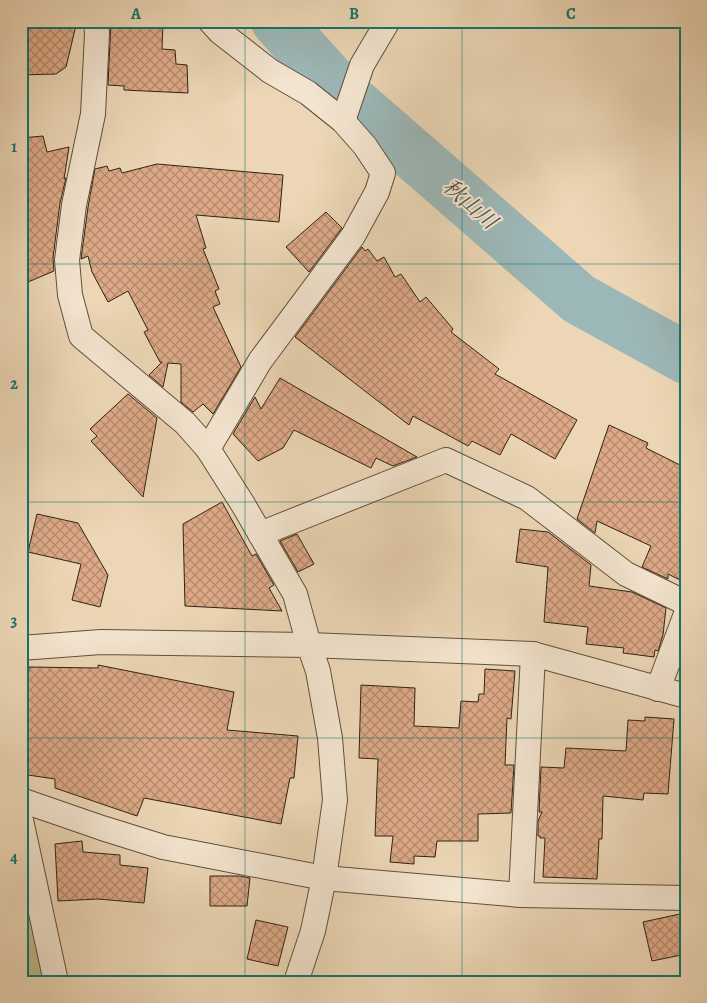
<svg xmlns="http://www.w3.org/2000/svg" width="707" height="1003" viewBox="0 0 707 1003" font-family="Alegreya,'Noto Serif JP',serif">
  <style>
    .green { fill: #bebc89; stroke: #77704e }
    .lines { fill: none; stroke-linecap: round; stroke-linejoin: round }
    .river { stroke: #9cb7b7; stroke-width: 52 }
    .building { fill: url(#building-cross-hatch); stroke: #302313 }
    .minor-casing { stroke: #5f503c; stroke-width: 26 }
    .minor { stroke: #f3e4cf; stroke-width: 24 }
    .grid { fill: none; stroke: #0f766e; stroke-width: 1; stroke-opacity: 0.55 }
    .labels { text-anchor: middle; stroke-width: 4.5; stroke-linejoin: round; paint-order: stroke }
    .water-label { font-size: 21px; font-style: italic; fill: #504f44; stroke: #f3e4cf }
    .neatline { fill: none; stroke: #0f766e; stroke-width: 2 }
    .grid-label { font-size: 16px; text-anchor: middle; font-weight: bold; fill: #0f766e }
  </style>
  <defs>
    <pattern id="building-cross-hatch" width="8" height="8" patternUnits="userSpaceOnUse" patternTransform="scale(1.25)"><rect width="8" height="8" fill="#dda987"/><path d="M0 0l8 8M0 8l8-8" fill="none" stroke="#b4896d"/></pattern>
  </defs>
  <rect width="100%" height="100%" fill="#ecd6b5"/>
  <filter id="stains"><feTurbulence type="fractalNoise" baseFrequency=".004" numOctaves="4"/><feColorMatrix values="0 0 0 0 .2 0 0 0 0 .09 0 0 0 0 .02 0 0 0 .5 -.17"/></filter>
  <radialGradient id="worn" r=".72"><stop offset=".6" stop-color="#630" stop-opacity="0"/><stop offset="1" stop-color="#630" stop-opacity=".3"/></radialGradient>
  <!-- green -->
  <path class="green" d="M21,853L49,972L41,982H21Z"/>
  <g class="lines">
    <!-- river -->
    <path class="river" d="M277,21L339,90L579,299L686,358"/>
  </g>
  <!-- building -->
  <g class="building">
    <path d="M21,21H77L66,67L56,74L21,75Z"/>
    <path d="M111,21L163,23L162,49L175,50L176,64L187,65L188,93L124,90V86L108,85Z"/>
    <path d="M43,136L47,152L69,147L64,179L66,178L60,203L53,258L54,271L21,285V138Z"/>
    <path d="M157,164L283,175L279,222L196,215L206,248L203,249L219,289L215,291L220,304L213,307L241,367L213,414L203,404L193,412L181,402V364L168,363L163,387L149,375L162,362H160L144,332L148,330L128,291L108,302L92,272L88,256L81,259L88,207L95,169L107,166L109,171L120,168L122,173Z"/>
    <path d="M326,212L342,228L309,272L286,247Z"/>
    <path d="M362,247L365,251L368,249L377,261L384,257L395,277L401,274L420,302L426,297L453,329L451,332L499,369L495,374L577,420L555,459L511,434L500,455L472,441L468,446L413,416L409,425L295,337Z"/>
    <path d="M280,378L417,457L393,466L376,458L371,468L294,430L283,448L258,461L233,434L255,397L261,409Z"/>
    <path d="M128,394L157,418L143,497L91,441L97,436L90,429Z"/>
    <path d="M609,425L648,443L646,448L686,468V583L668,574V579L642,567L651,546L597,521L595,533L577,519Z"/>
    <path d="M222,502L252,556L256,554L274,585L269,588L282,611L185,606L183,524Z"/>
    <path d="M37,514L78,523L108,575L100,607L72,600L81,564L28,552Z"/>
    <path d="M520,529L548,532L591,565L589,586L632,592L666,608L663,635L658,651L655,650L654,657L623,653L624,648L586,644L588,627L544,622L548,567L516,562Z"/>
    <path d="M297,534L314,564L298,572L280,541Z"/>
    <path d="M98,665L234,692L227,730L298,736L294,778H290L281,824L144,798L137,816L55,788V779L28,775L21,736V677H28L29,667L98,668Z"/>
    <path d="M485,669L515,671L511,719L507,718L505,765H514L511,813L478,814V841H437L435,857L414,856V864L390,862L393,836H375L378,759L359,758L361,685L415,688L414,726L459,728L461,701L478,702L479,694H484Z"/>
    <path d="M645,717L674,719L668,794L644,793L643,800L603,796L602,839H599L597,879L543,877L545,838H540V836H538V821L542,812H539L541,767L564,768L566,748L626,751L628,720L645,721Z"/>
    <path d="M82,841L83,852L120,855V865L148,868L144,903L98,899L58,901L55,844Z"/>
    <path d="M210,876H239L250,878L247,906H210Z"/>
    <path d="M680,914L686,940V954L652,961L643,922Z"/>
    <path d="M256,920L288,927L278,966L247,959Z"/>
  </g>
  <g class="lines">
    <defs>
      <g id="minor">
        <path d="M96,21L97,34L93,114L74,205L67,260L70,295L81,336L185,423L208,449L244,506L295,594L309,645L533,654L686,696"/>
        <path d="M343,121L362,65L388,21"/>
        <path d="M208,449L260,361L353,236L377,192L383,173L365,146L343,121L308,93L270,71L220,32L210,21"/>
        <path d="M260,534L446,460L527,498L626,574L686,603"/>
        <path d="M21,648L101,642L309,645L318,671L330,738L335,800L324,878L313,931L296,982"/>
        <path d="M658,689L686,614"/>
        <path d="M21,800L102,828L163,847L324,878L521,895L686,898"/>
        <path d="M21,820L56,982"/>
        <path d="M521,895L533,654"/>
      </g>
    </defs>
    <!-- minor casing -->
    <use href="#minor" class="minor-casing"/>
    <!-- minor -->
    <use href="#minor" class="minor"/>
  </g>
  <!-- grid -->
  <path class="grid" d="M245,21V982M462,21V982M21,264H686M21,502H686M21,738H686"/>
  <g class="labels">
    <!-- water labels -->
    <g class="water-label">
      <text transform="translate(470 204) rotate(41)" y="7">秋山川</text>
    </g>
  </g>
  <!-- margin -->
  <rect width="707" height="1003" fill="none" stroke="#ecd6b5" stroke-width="55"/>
  <rect x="28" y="28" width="652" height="948" class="neatline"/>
  <g class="grid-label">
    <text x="136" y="19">A</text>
    <text x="354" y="19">B</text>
    <text x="571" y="19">C</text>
    <text x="14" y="152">1</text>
    <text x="14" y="389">2</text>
    <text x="14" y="626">3</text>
    <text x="14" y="863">4</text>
  </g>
  <rect width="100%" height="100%" filter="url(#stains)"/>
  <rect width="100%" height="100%" fill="url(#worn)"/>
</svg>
